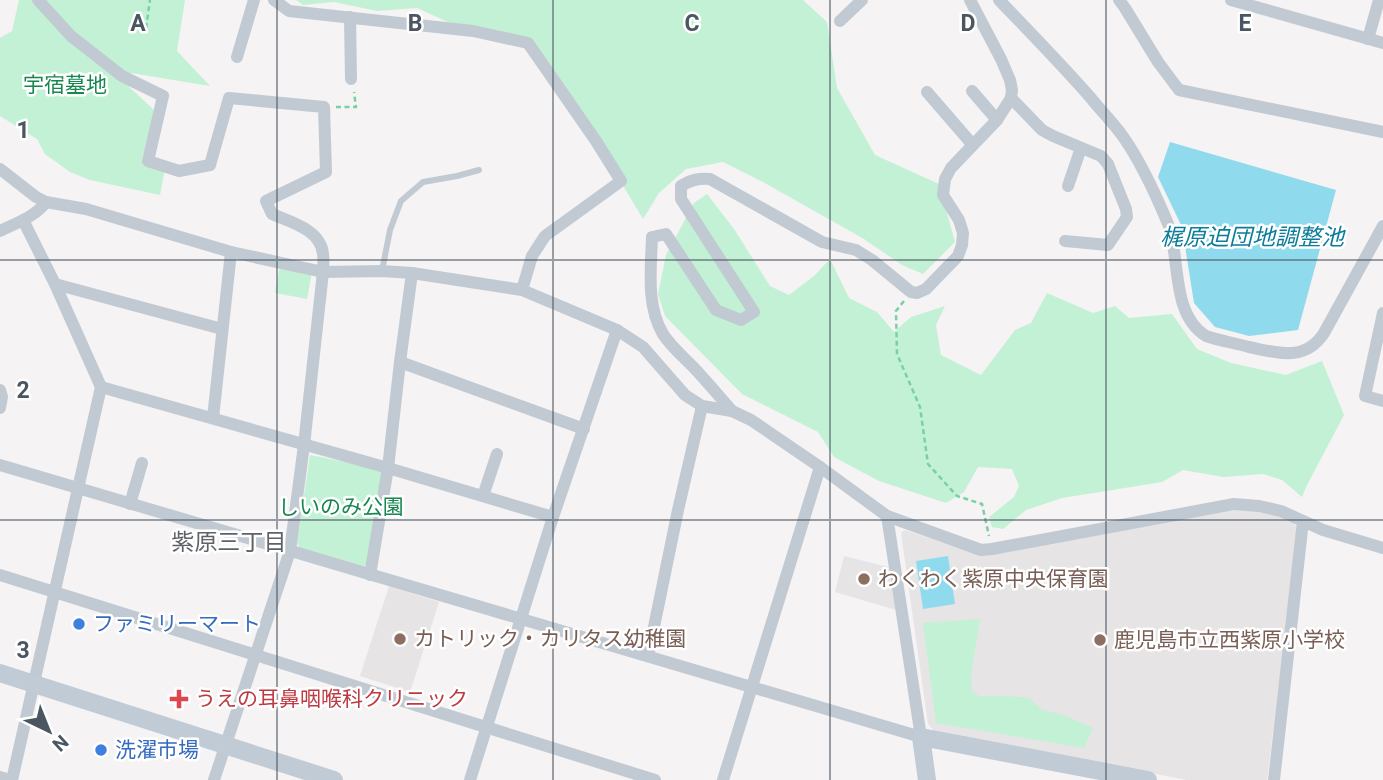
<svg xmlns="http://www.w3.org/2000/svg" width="1383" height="780" viewBox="0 0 1383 780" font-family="Roboto,'Noto Sans JP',sans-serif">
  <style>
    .education { fill: #e6e4e5 }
    .green { fill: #c3f1d5 }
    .water { fill: #90daee }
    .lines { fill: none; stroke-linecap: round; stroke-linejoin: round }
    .path { stroke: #7ad0a6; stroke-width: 2.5; stroke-dasharray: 5 3.5; stroke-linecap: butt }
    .lane { stroke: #c1cad2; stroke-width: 6 }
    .street { stroke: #c1cad2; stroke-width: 12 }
    .secondary { stroke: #c1cbd6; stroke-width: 18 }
    .grid { fill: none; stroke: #4a5661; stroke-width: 2; stroke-opacity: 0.55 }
    .education-dot { fill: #8d6e63; stroke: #fff; stroke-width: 2.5 }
    .shop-dot { fill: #3f7fe0; stroke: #fff; stroke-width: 2.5 }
    .health-dot { fill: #e0444e; stroke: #fff; stroke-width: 2.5 }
    .labels { text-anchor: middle; stroke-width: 5; stroke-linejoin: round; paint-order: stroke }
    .park-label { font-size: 21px; fill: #17864f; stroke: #fff }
    .education-label { font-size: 21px; fill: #785e54; stroke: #fff; text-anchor: start }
    .shop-label { font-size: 21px; fill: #366cbe; stroke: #fff; text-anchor: start }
    .health-label { font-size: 21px; fill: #be3a42; stroke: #fff; text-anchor: start }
    .water-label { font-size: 23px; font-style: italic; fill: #0c7c9b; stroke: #fff }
    .neighbourhood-label { font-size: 23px; fill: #5f6368; stroke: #fff }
    .grid-label { font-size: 23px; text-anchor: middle; font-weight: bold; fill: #4a5661; stroke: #fff; stroke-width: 5; stroke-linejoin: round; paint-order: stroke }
  </style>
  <rect width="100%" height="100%" fill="#f5f3f3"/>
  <!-- education -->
  <g class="education">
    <path d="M1237,510L1269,512L1294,523L1298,530L1267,780H1187L934,731L928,724L901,533L905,530L979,555Z"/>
    <path d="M844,556L888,567L896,610L835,592Z"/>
    <path d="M389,586L439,602L410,692L360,676Z"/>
  </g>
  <!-- green -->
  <g class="green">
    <path d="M19,0H185L177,51L210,86L131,73L125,83L155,111L142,159L165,168L160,195L90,180L70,172L45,154L37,139L0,116V38L12,31Z"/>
    <path d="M296,0H803L827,22L837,88L875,155L939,184L955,242L923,274L902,265L864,239L763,182L723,162L686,169L659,193L643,219L601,149L521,44L461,28L417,8L377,11L334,2L303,5Z"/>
    <path d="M707,194L734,229L770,286L789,295L814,276L830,259L849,298L877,312L894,332L911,317L945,306L936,325L941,355L981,375L1015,330L1031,323L1047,293L1093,313L1115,306L1129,318L1172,314L1197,349L1231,363L1286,375L1322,361L1344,415L1306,487L1302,497L1282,480L1263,474L1223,477L1183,470L1162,482L1062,498L1026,510L1003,529L992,527L989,517L1014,497L1019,486L1012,469L978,467L964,492L946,503L879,481L834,457L818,432L742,394L665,316L658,294L666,255L694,203Z"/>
    <path d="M280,266L312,272L307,299L275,293Z"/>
    <path d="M310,455L386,470L369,562L364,566L300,548L297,543Z"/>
    <path d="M980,619L971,675L972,691L979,696H1007L1029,698L1041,709L1066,716L1093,728L1084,748L936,723L923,623Z"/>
  </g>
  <!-- water -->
  <g class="water">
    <path d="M1170,142L1336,190L1298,330L1249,336L1215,327L1194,303L1182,227L1158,177Z"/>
    <path d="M948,556L955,604L923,609L916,561Z"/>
  </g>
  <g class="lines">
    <!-- path -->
    <g class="path">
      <path d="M146,28L150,0"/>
      <path d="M336,107H356L354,92"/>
      <path d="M904,301L896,311L897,354L920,407L928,464L957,496L982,504L989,536"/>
    </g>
    <!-- lane -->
    <path class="lane" d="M382,271L390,230L401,201L423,182L457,176L479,170"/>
    <!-- street -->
    <g class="street">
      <path d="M38,0L71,36L122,76L163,96L148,161L179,171L210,165L229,98L324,107L326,172L266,201L272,214C291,222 321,230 323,254C324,260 323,266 323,272L304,445L290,551L214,780"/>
      <path d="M274,0L289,11L473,31L528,43L596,141L621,181L545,236L532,256L522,290"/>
      <path d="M999,0C1030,32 1061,64 1090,97C1101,111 1114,123 1124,138C1140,161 1155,193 1166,219C1182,255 1169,313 1206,336C1220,341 1235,343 1249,347C1279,353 1305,362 1324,333L1383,226"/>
      <path d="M1119,0L1125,8L1158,62L1179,90L1383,132"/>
      <path d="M1231,0L1383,43"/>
      <path d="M350,17L351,79"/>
      <path d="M840,21L862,0"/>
      <path d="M1368,39L1379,0"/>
      <path d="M237,57L254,0"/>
      <path d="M972,91L997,120"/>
      <path d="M927,92L972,144"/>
      <path d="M1011,98L1042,130L1053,136L1101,156L1108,164L1126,209L1127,217L1108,245L1065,241"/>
      <path d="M0,169L36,197L46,202L86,209L231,252L323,272L382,271L412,273L522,290L617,330L643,347L685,395L702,406L732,411L751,420L820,467L887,516L981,550L992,549L1234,504L1259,506L1281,511L1323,530L1383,548"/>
      <path d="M1068,186L1081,148"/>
      <path d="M0,231C16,223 35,217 46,202"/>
      <path d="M55,284L222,329"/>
      <path d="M1383,313L1365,396L1383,401"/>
      <path d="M400,362L584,429"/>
      <path d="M101,387L388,468L553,517"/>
      <path d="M0,390L2,397L0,408"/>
      <path d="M732,411C720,397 708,383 696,370C685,358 671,347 663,334C646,306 651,267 652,237L666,234L716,310L741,320L754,312L681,199V186C691,180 698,178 710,179L822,242L856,250L872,260L911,292L917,293L926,289L958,256L962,245L963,233L959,220L943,195L945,179L951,168L997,120L1011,98L1012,90L1010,80L1001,59L970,0"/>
      <path d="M213,418L231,252"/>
      <path d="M0,465L921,737L887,516"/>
      <path d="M483,496L497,454"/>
      <path d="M130,504L142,463"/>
      <path d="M0,575L655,780"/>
      <path d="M370,575L388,468L400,362L412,273"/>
      <path d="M648,656L678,510L702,406"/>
      <path d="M0,777L10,780"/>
      <path d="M12,780L101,387L55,284L23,220"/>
      <path d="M470,780L553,517L617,330"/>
      <path d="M723,780L820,467"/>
      <path d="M1274,780L1303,521"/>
    </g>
    <!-- secondary -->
    <g class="secondary">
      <path d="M0,673L334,780"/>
      <path d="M927,780L921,737L1148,780"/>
    </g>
  </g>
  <!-- grid -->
  <path class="grid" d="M277,0V780M553,0V780M830,0V780M1106,0V780M0,260H1383M0,520H1383"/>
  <!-- markers -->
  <g class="education-dot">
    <circle cx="864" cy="579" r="7"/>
    <circle cx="400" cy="639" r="7"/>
    <circle cx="1100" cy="640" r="7"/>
  </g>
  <g class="shop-dot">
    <circle cx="79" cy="624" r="7"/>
    <circle cx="101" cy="750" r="7"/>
  </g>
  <path class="health-dot" d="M175.5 688.5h7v7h7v7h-7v7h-7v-7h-7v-7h7z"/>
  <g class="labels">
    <!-- park labels -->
    <g class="park-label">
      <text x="65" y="92">宇宿墓地</text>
      <text x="341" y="514">しいのみ公園</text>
    </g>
    <!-- education labels -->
    <g class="education-label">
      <text x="878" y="586">わくわく紫原中央保育園</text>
      <text x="414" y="646">カトリック・カリタス幼稚園</text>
      <text x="1114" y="647">鹿児島市立西紫原小学校</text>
    </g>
    <!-- shop labels -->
    <g class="shop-label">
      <text x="93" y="631">ファミリーマート</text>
      <text x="115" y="757">洗濯市場</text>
    </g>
    <!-- health labels -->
    <g class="health-label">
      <text x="195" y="706">うえの耳鼻咽喉科クリニック</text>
    </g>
    <!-- water labels -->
    <g class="water-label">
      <text x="1252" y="245">梶原迫団地調整池</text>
    </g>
    <!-- neighbourhood labels -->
    <g class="neighbourhood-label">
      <text x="229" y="550">紫原三丁目</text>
    </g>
  </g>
  <g class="grid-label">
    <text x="138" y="31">A</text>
    <text x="415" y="31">B</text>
    <text x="692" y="31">C</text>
    <text x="968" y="31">D</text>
    <text x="1245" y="31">E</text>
    <text x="23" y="138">1</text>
    <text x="23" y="398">2</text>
    <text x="23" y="658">3</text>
  </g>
  <!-- north arrow -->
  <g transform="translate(49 731) rotate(137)" stroke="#ffffff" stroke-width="5" paint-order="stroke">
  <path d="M0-5L12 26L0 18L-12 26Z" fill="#4a5661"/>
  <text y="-10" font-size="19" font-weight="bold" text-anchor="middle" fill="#4a5661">N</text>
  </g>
</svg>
